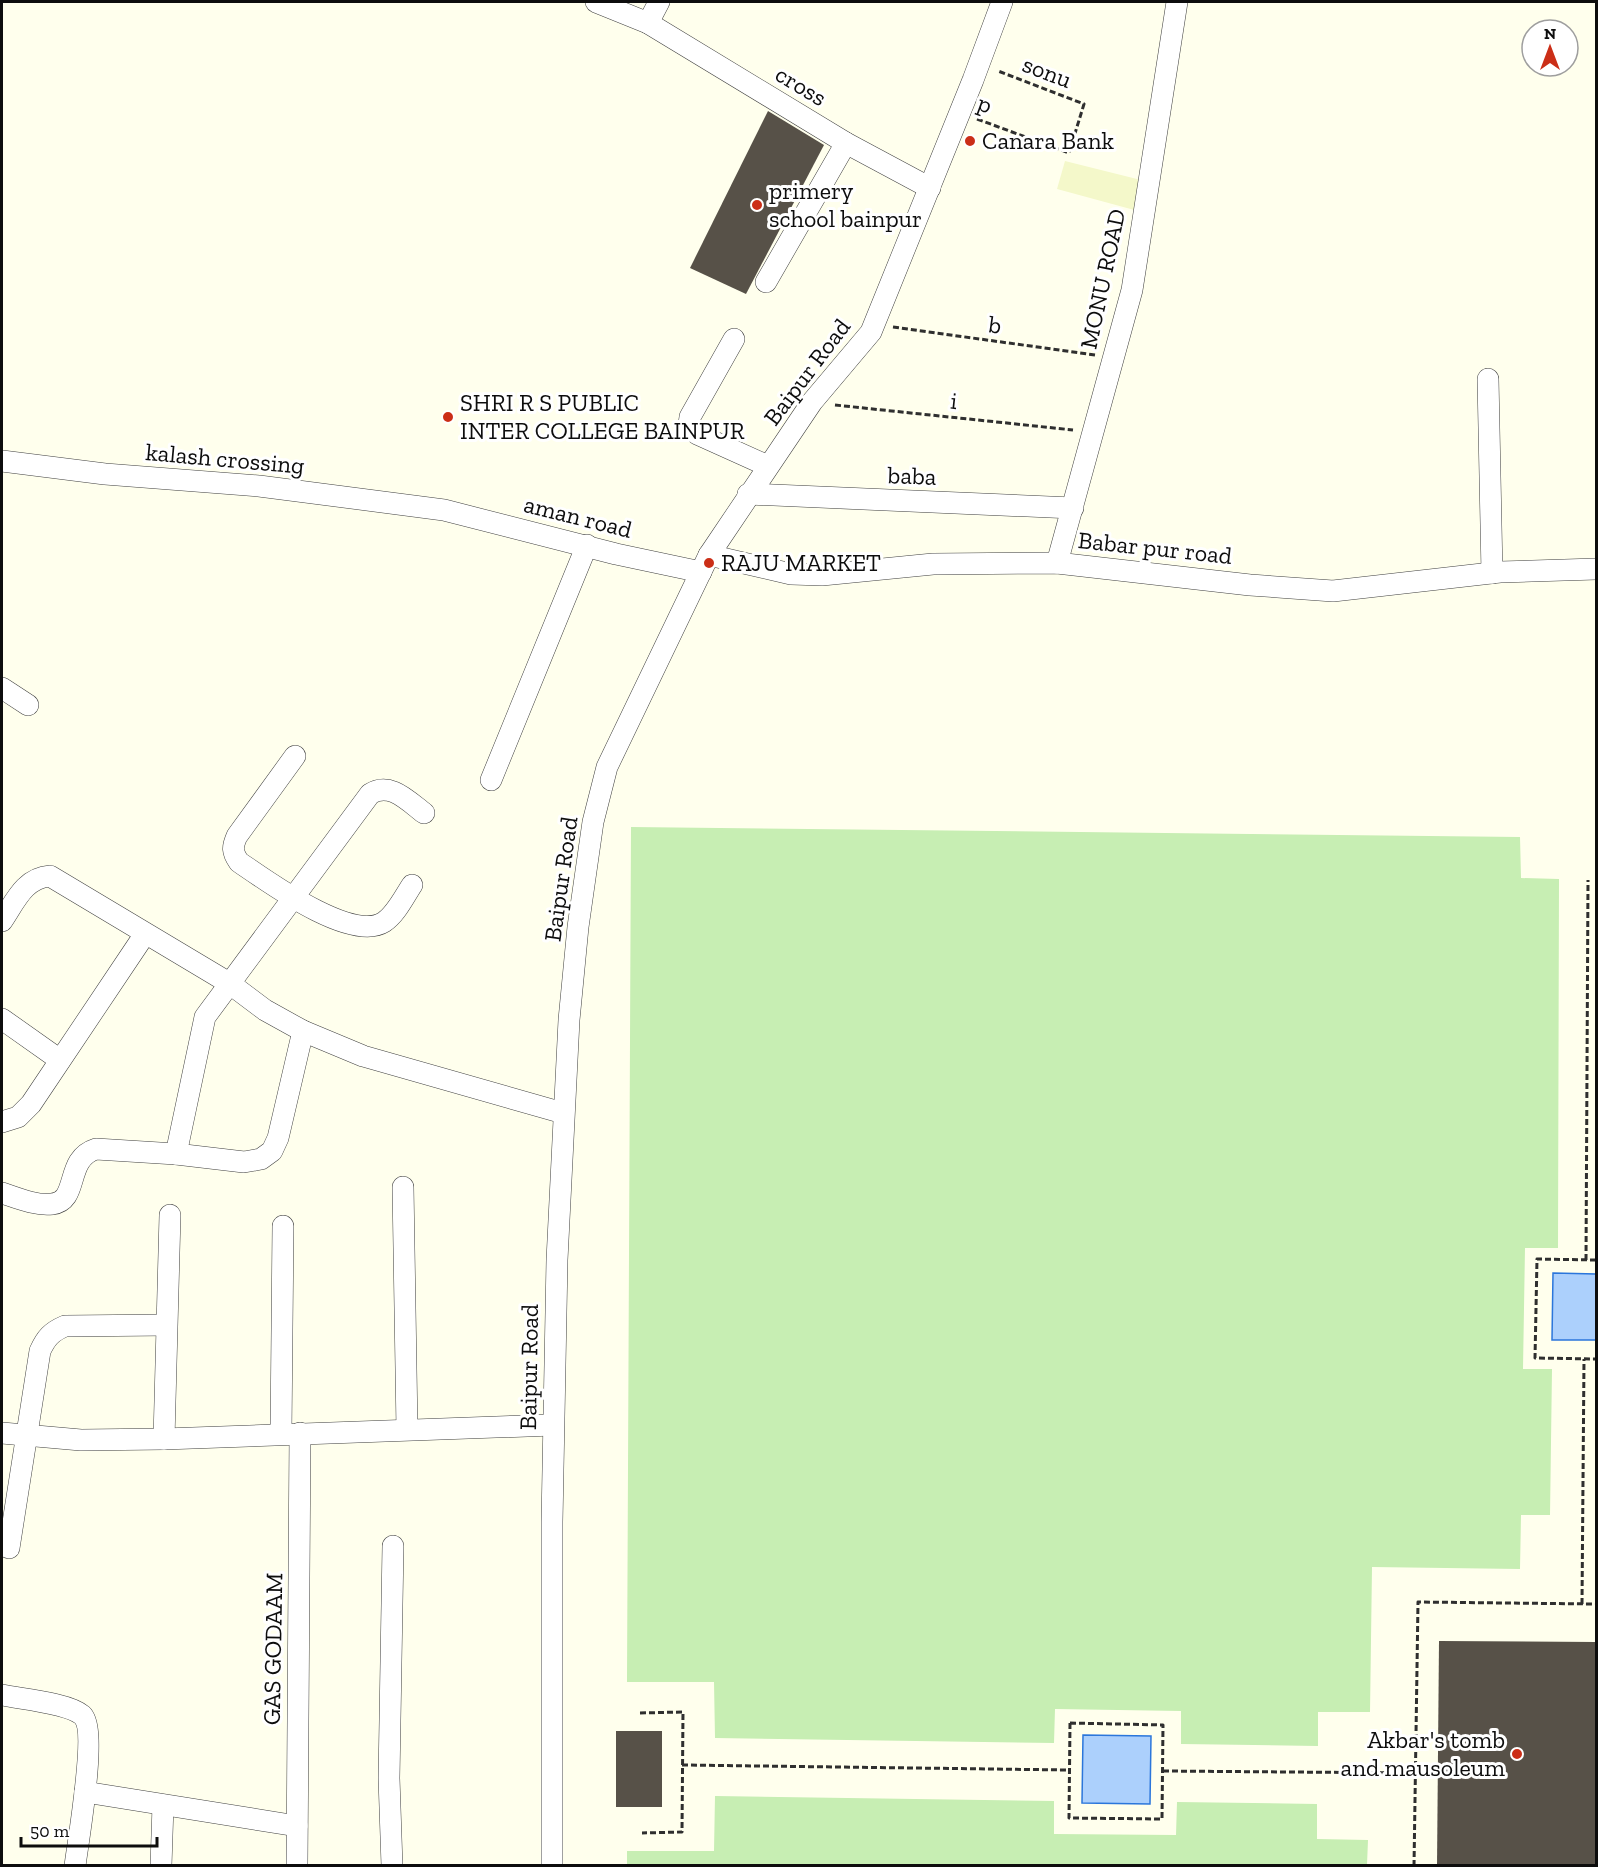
<svg xmlns="http://www.w3.org/2000/svg" width="1598" height="1867" viewBox="0 0 1598 1867" font-family="'Zilla Slab',serif">
  <style>
    .farmland { fill: #f4f8ca }
    .green { fill: #c7eeb3 }
    .water { fill: #acd0fc; stroke: #2b76db; stroke-width: 1.5 }
    .building { fill: #575148 }
    .lines { fill: none; stroke-linecap: round; stroke-linejoin: round }
    .minor-casing { stroke: #404040; stroke-width: 22 }
    .path { stroke: #2f2f2f; stroke-width: 3; stroke-dasharray: 6 3; stroke-linecap: butt }
    .minor { stroke: #fff; stroke-width: 21 }
    .poi-dot { fill: #cb2e17; stroke: #fff; stroke-width: 2 }
    .labels { text-anchor: middle; stroke-width: 6; stroke-linejoin: round; paint-order: stroke }
    .street-label { font-size: 24px; fill: #0d0d0d; stroke: #fff }
    .poi-label { font-size: 24px; fill: #0d0d0d; stroke: #fff; text-anchor: start }
  </style>
  <rect width="100%" height="100%" fill="#ffffed"/>
  <!-- farmland -->
  <path class="farmland" d="M1065,161L1145,181L1138,211L1057,189Z"/>
  <!-- green -->
  <g class="green">
    <path d="M631,827L1520,837L1521,878L1559,879L1558,1248H1525L1523,1369H1552L1550,1515H1521L1520,1569L1372,1567L1370,1712H1318V1746L1181,1744V1711L1055,1709L1054,1743L715,1738L714,1682H627Z"/>
    <path d="M715,1796L1054,1801V1834L1176,1835L1177,1802L1317,1804V1839L1368,1840L1367,1865H627V1851H714Z"/>
  </g>
  <!-- water -->
  <g class="water">
    <path d="M1553,1273L1596,1274V1340H1552Z"/>
    <path d="M1083,1735L1151,1736L1150,1804L1082,1803Z"/>
  </g>
  <!-- building -->
  <g class="building">
    <path d="M768,111L824,145L746,294L690,268Z"/>
    <path d="M1439,1641L1596,1642V1866H1437Z"/>
    <rect x="616" y="1731" width="46" height="76"/>
  </g>
  <g class="lines">
    <defs>
      <g id="minor">
        <path d="M596,2L648,23L846,143L930,188"/>
        <path d="M648,23L659,2"/>
        <path d="M766,282L846,143"/>
        <path d="M734,339L690,417L689,424L697,434L768,466"/>
        <path d="M1488,379L1492,573"/>
        <path d="M2,461L105,474L259,486L444,510L616,554L701,572"/>
        <path d="M748,494L1073,508"/>
        <path d="M709,555L791,574L822,575L933,564L1057,563L1250,585L1333,591L1500,572L1596,569"/>
        <path d="M1057,563L1132,290L1177,2"/>
        <path d="M2,688L28,705"/>
        <path d="M295,756L237,836C232,847 232,852 239,862C267,881 351,943 384,922C396,914 404,897 412,885"/>
        <path d="M491,780L587,545"/>
        <path d="M2,921C15,902 24,878 50,876L229,983L265,1010L303,1031L363,1056L563,1113"/>
        <path d="M2,1019L60,1060"/>
        <path d="M2,1122L18,1117L31,1104L145,934"/>
        <path d="M176,1154L205,1017L370,794C390,781 408,801 424,813"/>
        <path d="M403,1187L407,1429"/>
        <path d="M2,1193C17,1198 36,1206 52,1204C80,1201 64,1159 96,1149L176,1154L244,1162L261,1159L272,1151L278,1138L303,1031"/>
        <path d="M2,1433L81,1440L164,1439L553,1425"/>
        <path d="M281,1433L283,1226"/>
        <path d="M164,1439L170,1215"/>
        <path d="M9,1548L40,1351C46,1338 51,1332 65,1326L166,1325"/>
        <path d="M2,1695C21,1699 68,1703 82,1715C98,1729 78,1841 75,1866"/>
        <path d="M85,1792L297,1826"/>
        <path d="M161,1866L163,1805"/>
        <path d="M297,1866L300,1433"/>
        <path d="M392,1866L389,1778L393,1546"/>
        <path d="M552,1866V1522L557,1260L569,1020L578,927L593,822L607,767L709,555L812,402L871,332L973,80L1002,2"/>
      </g>
    </defs>
    <!-- minor casing -->
    <use href="#minor" class="minor-casing"/>
    <!-- path -->
    <g class="path">
      <path d="M977,119L1069,153L1084,104L998,71"/>
      <path d="M893,327L1095,355"/>
      <path d="M835,405L1073,430"/>
      <path d="M1586,1260L1588,880"/>
      <path d="M1596,1260L1537,1259L1535,1358L1596,1359"/>
      <path d="M1582,1604L1584,1359"/>
      <path d="M640,1713L683,1712L682,1832L642,1833"/>
      <path d="M1070,1723L1163,1725L1162,1819L1069,1818Z"/>
      <path d="M682,1765L1069,1770"/>
      <path d="M1163,1771L1415,1773"/>
      <path d="M1414,1866L1418,1602L1596,1604"/>
    </g>
    <!-- minor -->
    <use href="#minor" class="minor"/>
  </g>
  <!-- markers -->
  <g class="poi-dot">
    <circle cx="970" cy="141" r="6"/>
    <circle cx="757" cy="205" r="6"/>
    <circle cx="448" cy="417" r="6"/>
    <circle cx="709" cy="563" r="6"/>
    <circle cx="1517" cy="1754" r="6"/>
  </g>
  <g class="labels">
    <!-- street labels -->
    <g class="street-label">
      <text transform="translate(1047 72) rotate(21)" y="8">sonu</text>
      <text transform="translate(801 86) rotate(31)" y="8">cross</text>
      <text transform="translate(985 104) rotate(20)" y="8">p</text>
      <text transform="translate(1103 279) rotate(-78)" y="8">MONU ROAD</text>
      <text transform="translate(995 325) rotate(8)" y="8">b</text>
      <text transform="translate(807 372) rotate(-53)" y="8">Baipur Road</text>
      <text transform="translate(954 401) rotate(6)" y="8">i</text>
      <text transform="translate(225 459) rotate(5)" y="8">kalash crossing</text>
      <text transform="translate(912 476) rotate(2)" y="8">baba</text>
      <text transform="translate(578 517) rotate(14)" y="8">aman road</text>
      <text transform="translate(1155 548) rotate(6)" y="8">Babar pur road</text>
      <text transform="translate(561 879) rotate(-82)" y="8">Baipur Road</text>
      <text transform="translate(529 1367) rotate(-89)" y="8">Baipur Road</text>
      <text transform="translate(273 1649) rotate(-89)" y="8">GAS GODAAM</text>
    </g>
    <!-- poi labels -->
    <g class="poi-label">
      <text x="982" y="149">Canara Bank</text>
      <text x="769" y="199">primery<tspan x="769" dy="28">school bainpur</tspan></text>
      <text x="460" y="411">SHRI R S PUBLIC<tspan x="460" dy="28">INTER COLLEGE BAINPUR</tspan></text>
      <text x="721" y="571">RAJU MARKET</text>
      <text x="1505" y="1748" text-anchor="end">Akbar's tomb<tspan x="1505" dy="28">and mausoleum</tspan></text>
    </g>
  </g>
  <!-- border -->
  <rect width="1598" height="1867" fill="none" stroke="#0d0d0d" stroke-width="6"/>
  <!-- north arrow -->
  <g transform="translate(1550 48)"><circle r="28" fill="#ffffff" stroke="#9e9e9e" stroke-width="1.5"/>
  <path d="M0-4.5L10 22L0 15L-10 22Z" fill="#cb2e17"/>
  <text y="-9" font-size="16" font-weight="bold" text-anchor="middle" fill="#0d0d0d">N</text>
  </g>
  <!-- scale -->
  <path d="M21 1837v9h136v-9" fill="none" stroke="#0d0d0d" stroke-width="3"/>
  <text x="30" y="1837" font-size="18" fill="#0d0d0d" stroke="#ffffff" stroke-width="4.5" paint-order="stroke">50 m</text>
</svg>
